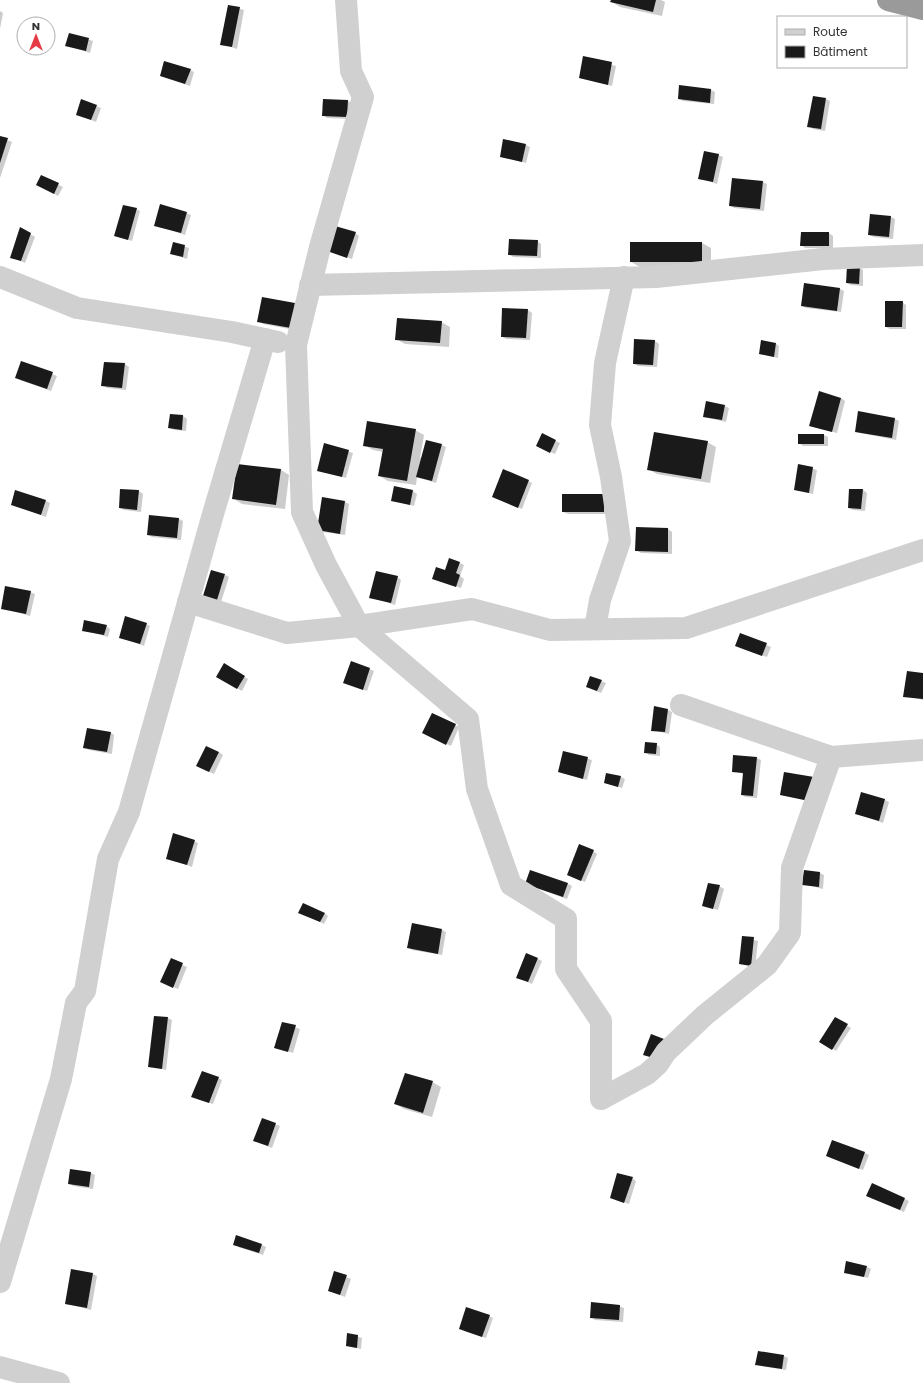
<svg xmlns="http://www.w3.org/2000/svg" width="923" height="1383" viewBox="0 0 923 1383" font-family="Poppins,sans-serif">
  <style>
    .shadow { fill: #0003 }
    .building { fill: #1a1a1a }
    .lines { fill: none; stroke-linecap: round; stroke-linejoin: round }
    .street { stroke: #d0d0d0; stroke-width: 22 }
    .highway { stroke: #9a9a9a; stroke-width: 22 }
  </style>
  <rect width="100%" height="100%" fill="#fff"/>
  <!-- shadow -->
  <g class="shadow">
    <path d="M612,0H661L665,2L662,16L620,7L612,2Z"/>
    <path d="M229,6L244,10L237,49L222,44Z"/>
    <path d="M0,11L3,13L0,29Z"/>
    <path d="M70,34L93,41L90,53L67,46Z"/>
    <path d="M584,57L616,66L612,86L580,78Z"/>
    <path d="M190,70L194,72L190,86L161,76Z"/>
    <path d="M680,87L711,90L715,92L714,104L683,101L679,99Z"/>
    <path d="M826,99L830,101L825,131L813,129L809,126Z"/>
    <path d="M348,101L352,104L351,119L327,118L323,115Z"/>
    <path d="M96,106L101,108L96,122L77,114Z"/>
    <path d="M0,137L12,142L0,178Z"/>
    <path d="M526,145L530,147L526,163L501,156Z"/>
    <path d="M718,155L723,157L717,184L699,178Z"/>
    <path d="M41,176L63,187L58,196L37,184Z"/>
    <path d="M763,182L767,184L764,211L734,208L730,205Z"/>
    <path d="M136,209L140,211L132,241L116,236Z"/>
    <path d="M186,213L191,215L185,235L155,225Z"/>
    <path d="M891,217L895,219L893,239L874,237L869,235Z"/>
    <path d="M21,228L35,237L25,263L11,257Z"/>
    <path d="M355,233L359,236L352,259L328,251Z"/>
    <path d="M829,233L833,236V248H805L801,245Z"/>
    <path d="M537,241L541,244V258L513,257L509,254Z"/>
    <path d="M174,243L189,248L187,259L171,254Z"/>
    <path d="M702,243L711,248V266L640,267L631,262Z"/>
    <path d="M859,267L863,270V286L851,285L847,283Z"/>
    <path d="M805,284L840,289L844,291L841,312L806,308L802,306Z"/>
    <path d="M902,302L906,305V329H890L886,327Z"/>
    <path d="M295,304V330L263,324L259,321Z"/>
    <path d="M528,310L532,313L530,340L506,339L502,336Z"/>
    <path d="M441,322L450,327L449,347L405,344L396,339Z"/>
    <path d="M655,341L659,344L657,367L638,366L634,363Z"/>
    <path d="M775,343L779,346L778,358L760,354Z"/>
    <path d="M22,362L57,376L51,391L20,380Z"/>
    <path d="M125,364L129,367L126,390L107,388L103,385Z"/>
    <path d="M841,398L845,401L837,433L810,426Z"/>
    <path d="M725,406L729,408L726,422L704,417Z"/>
    <path d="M183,416L187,419L186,431L174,430L169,428Z"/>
    <path d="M895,419L899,421L896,440L860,433L856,431Z"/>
    <path d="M415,430L424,435L420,458L442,445L446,447L436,483L417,477L416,485L388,481L379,476L383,452L373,450L364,445Z"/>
    <path d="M542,435L560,443L555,454L541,448Z"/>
    <path d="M824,435L828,437V446H803L799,443Z"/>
    <path d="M707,442L716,447L710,483L657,474L648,469Z"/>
    <path d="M325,444L353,453L346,478L318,470Z"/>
    <path d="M799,465L817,470L813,494L795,490Z"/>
    <path d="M281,470L289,475L285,509L242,504L234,499Z"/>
    <path d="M528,481L532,483L522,509L493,497Z"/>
    <path d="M121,490L139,491L143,494L141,512L124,510L120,508Z"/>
    <path d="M863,490L867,493L865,511L853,510L849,508Z"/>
    <path d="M413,491L417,494L414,506L392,500Z"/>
    <path d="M603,495L608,514H568L563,512Z"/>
    <path d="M46,501L50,503L46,517L12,504Z"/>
    <path d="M345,502L349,504L345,535L323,532L318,530Z"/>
    <path d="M179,519L183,521L181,540L152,537L148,535Z"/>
    <path d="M668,529L672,532V554L641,553L636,550Z"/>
    <path d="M460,563L464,565L460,576L464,579L461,588L437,580L446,571Z"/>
    <path d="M225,575L229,577L220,605L207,601Z"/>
    <path d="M397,577L401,580L395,605L370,597Z"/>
    <path d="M30,592L35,594L30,616L2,608Z"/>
    <path d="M146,624L150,626L144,646L120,637Z"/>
    <path d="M106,626L110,629L108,637L83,630Z"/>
    <path d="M741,634L771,647L767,657L740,648Z"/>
    <path d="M351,662L374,671L367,691L349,684Z"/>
    <path d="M224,665L248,679L242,691L217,677Z"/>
    <path d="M923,674V700L905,696Z"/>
    <path d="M591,677L606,683L601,693L591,689Z"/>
    <path d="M668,710L672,712L669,734L652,730Z"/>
    <path d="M455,725L459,727L451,746L428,735Z"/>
    <path d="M110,732L114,735L112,754L89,750L85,748Z"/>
    <path d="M656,744L660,747V756L649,755L645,752Z"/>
    <path d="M219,752L223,755L214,774L201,768Z"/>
    <path d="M564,752L592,760L587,780L559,772Z"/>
    <path d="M757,758L761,760L757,798L746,797L742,795L744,774L733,771Z"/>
    <path d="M621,777L625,779L622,788L605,783Z"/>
    <path d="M814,778L813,802L781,794Z"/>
    <path d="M885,800L889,802L883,823L856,813Z"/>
    <path d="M194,841L198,843L192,867L167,858Z"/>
    <path d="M593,851L597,854L585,882L572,877Z"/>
    <path d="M805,871L820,873L824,875L823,889L803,884Z"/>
    <path d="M568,884L572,886L567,899L530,886Z"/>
    <path d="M719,886L724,889L718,910L703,905Z"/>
    <path d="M324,913L328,916L324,924L304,914Z"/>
    <path d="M412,924L442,930L446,932L442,955L412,950L408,947Z"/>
    <path d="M743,937L758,941L755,967L740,963Z"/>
    <path d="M538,959L542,961L532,984L517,977Z"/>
    <path d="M171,960L187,967L178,989L164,983Z"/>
    <path d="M155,1017L168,1018L172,1020L166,1070L149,1066Z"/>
    <path d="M835,1018L851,1028L836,1051L821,1041Z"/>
    <path d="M283,1023L300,1029L293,1053L276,1047Z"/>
    <path d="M218,1078L222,1080L213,1104L197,1099Z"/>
    <path d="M432,1082L441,1087L432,1117L404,1109L396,1104Z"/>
    <path d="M263,1119L280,1126L272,1148L254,1141Z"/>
    <path d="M865,1153L869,1155L863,1170L831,1158Z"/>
    <path d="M71,1170L91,1173L95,1175L93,1189L73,1186L69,1183Z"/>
    <path d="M632,1178L636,1181L629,1204L611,1198Z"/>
    <path d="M872,1184L909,1201L904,1212L871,1198Z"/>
    <path d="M262,1245L266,1247L263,1255L238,1247Z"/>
    <path d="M867,1267L871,1269L868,1278L845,1272Z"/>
    <path d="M335,1272L351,1279L345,1297L329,1291Z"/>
    <path d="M93,1274L97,1276L91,1310L67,1304Z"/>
    <path d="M619,1306L624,1308L623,1322L595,1320L591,1317Z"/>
    <path d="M489,1316L493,1318L486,1338L464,1331Z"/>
    <path d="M348,1334L362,1338L361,1349L347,1346Z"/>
    <path d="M784,1356L788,1358L786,1370L761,1366L756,1364Z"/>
  </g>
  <!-- building -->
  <g class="building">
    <path d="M611,0H656L653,12L610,2Z"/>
    <path d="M228,5L240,7L232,47L220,45Z"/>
    <path d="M69,33L89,38L86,51L65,46Z"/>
    <path d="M583,56L612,62L608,85L579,78Z"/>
    <path d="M164,61L191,69L185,84L160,76Z"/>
    <path d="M679,85L711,89L710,103L678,99Z"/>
    <path d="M813,96L826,98L821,129L807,127Z"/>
    <path d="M81,99L97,105L91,120L76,115Z"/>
    <path d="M323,99L348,100L347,117L322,116Z"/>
    <path d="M0,136L8,138L0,163Z"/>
    <path d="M503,139L526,144L522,162L500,157Z"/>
    <path d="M704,151L719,154L713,182L698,179Z"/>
    <path d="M41,175L59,183L54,194L36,185Z"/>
    <path d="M732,178L763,181L760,209L729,206Z"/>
    <path d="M160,204L187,212L181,233L154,226Z"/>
    <path d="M123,205L137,208L128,240L114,236Z"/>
    <path d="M870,214L891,216L889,237L868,235Z"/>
    <path d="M335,226L356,232L347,258L327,251Z"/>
    <path d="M20,227L31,233L21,261L10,258Z"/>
    <path d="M801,232H829V246H800Z"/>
    <path d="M509,239L538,240L537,256L508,255Z"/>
    <path d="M173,242L185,245L183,257L170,254Z"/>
    <rect x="630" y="242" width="72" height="20"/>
    <path d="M847,266H860L859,284L846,283Z"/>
    <path d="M804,283L840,288L837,311L801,306Z"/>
    <path d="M262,297L295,303L291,328L257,322Z"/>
    <path d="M885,301H903L902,327H885Z"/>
    <path d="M502,308L528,309L526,338L501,337Z"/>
    <path d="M397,318L442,321L440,343L395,340Z"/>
    <path d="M634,339L655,340L653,365L633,364Z"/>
    <path d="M761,340L776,343L774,357L759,354Z"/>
    <path d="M21,361L53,372L47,389L15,378Z"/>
    <path d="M104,362L125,363L122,388L101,386Z"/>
    <path d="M819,391L841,398L832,432L809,426Z"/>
    <path d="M706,401L725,405L722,420L703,417Z"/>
    <path d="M858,411L895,418L892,438L855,432Z"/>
    <path d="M170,414L183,415L182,430L168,428Z"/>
    <path d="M367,421L416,429L407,481L378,476L383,449L363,446Z"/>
    <path d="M654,432L708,441L701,479L647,470Z"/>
    <path d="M542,433L556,440L550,453L536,446Z"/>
    <rect x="798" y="434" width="26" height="10"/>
    <path d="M426,440L442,444L432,481L416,477Z"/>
    <path d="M324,443L349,450L342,477L317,471Z"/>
    <path d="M237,464L281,469L276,505L232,499Z"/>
    <path d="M798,464L813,467L809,493L794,490Z"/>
    <path d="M503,469L529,480L518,508L492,497Z"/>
    <path d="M394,486L413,490L410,505L391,501Z"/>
    <path d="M120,489L139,490L137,510L119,508Z"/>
    <path d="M849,489H863L861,509L848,508Z"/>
    <path d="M15,490L46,500L41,515L11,505Z"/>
    <rect x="562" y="494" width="42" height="18"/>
    <path d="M322,497L345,501L340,534L317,530Z"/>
    <path d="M149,515L179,518L177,538L147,535Z"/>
    <path d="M636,527L668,528V552L635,551Z"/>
    <path d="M449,558L460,562L456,573L460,575L456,587L432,579L436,567L445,570Z"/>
    <path d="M211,570L225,574L216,603L202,599Z"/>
    <path d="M376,571L398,576L391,603L369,598Z"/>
    <path d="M5,586L31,591L26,614L1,609Z"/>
    <path d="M125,616L147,623L140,644L119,638Z"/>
    <path d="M84,620L107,625L104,635L82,631Z"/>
    <path d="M740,633L767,643L762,656L735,646Z"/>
    <path d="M351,661L370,668L363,690L343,683Z"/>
    <path d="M224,663L245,676L237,689L216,677Z"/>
    <path d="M907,671L923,673V699L903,697Z"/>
    <path d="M590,676L602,680L597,691L586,687Z"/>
    <path d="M654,706L668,709L665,732L651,731Z"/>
    <path d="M432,713L456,724L446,745L422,733Z"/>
    <path d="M87,728L111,732L107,752L83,748Z"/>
    <path d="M645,742L657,743L656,754L644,753Z"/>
    <path d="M206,746L219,752L209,772L196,766Z"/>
    <path d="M563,751L588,757L583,779L558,772Z"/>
    <path d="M733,755L757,757L753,796L741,795L743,773L732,772Z"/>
    <path d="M784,772L814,777L809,801L780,795Z"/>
    <path d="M606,773L621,776L618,787L604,783Z"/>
    <path d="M861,792L885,799L879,821L855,814Z"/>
    <path d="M173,833L195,840L187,865L166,859Z"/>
    <path d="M579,844L594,850L581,881L567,875Z"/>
    <path d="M530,870L568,883L563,897L525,884Z"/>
    <path d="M804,870L820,872L819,887L802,885Z"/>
    <path d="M708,883L720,885L713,909L702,906Z"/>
    <path d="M303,903L325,913L320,922L298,913Z"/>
    <path d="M412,923L442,929L438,954L407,948Z"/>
    <path d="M742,936L754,937L751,966L739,964Z"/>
    <path d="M526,953L538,958L528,982L516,978Z"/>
    <path d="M171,958L183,963L173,988L160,982Z"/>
    <path d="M154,1016L168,1017L162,1069L148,1067Z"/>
    <path d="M835,1017L848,1024L832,1050L819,1042Z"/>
    <path d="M282,1022L296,1025L288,1052L274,1048Z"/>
    <path d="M651,1034L664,1039L657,1059L643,1055Z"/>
    <path d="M202,1071L219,1077L209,1103L191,1097Z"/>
    <path d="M405,1073L433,1081L423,1113L394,1104Z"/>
    <path d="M262,1118L276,1123L268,1146L253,1141Z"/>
    <path d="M832,1140L865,1152L859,1169L826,1156Z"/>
    <path d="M70,1169L91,1172L89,1187L68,1184Z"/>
    <path d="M617,1173L633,1177L624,1203L610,1198Z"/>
    <path d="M872,1183L905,1198L900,1210L866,1196Z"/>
    <path d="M236,1235L262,1244L259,1253L233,1245Z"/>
    <path d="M846,1261L867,1266L864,1277L844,1273Z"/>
    <path d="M71,1269L93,1273L87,1308L65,1304Z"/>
    <path d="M334,1271L347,1275L340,1295L328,1291Z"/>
    <path d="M591,1302L620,1305L619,1320L590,1318Z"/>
    <path d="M466,1307L490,1315L482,1337L459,1329Z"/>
    <path d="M347,1333L358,1335L357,1348L346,1346Z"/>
    <path d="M758,1351L784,1355L782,1369L755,1365Z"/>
  </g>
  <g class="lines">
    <!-- street -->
    <g class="street">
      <path d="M346,0L351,71L363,97L320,247L296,345L302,512L326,565L359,626L468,719L477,789L511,885L566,919V969L601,1021V1099L647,1074L658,1064L666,1052L705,1015L767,965L790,933L792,868L831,757"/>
      <path d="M0,277L77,308L232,332L278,342"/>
      <path d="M310,285L656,277L823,259L923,255"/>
      <path d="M188,602L287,633L359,626L472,609L550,630L686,628L923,550"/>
      <path d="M595,629L600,600L620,541L611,477L600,425L605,363L624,277"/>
      <path d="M681,705L831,757L923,750"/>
      <path d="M0,1282L61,1079L76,1003L85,991L108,859L129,812L213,514L265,339"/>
      <path d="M0,1367L59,1383"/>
    </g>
    <!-- highway -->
    <path class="highway" d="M888,0L923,9"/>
  </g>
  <!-- legend -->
  <rect x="777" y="16" width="130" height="52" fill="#ffffff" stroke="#adadad"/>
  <rect x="785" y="29" width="20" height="6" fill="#d0d0d0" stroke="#adadad"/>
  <text x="813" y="36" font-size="12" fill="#333333">Route</text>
  <rect x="785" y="46" width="20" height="12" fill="#1a1a1a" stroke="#adadad"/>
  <text x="813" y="56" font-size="12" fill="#333333">Bâtiment</text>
  <!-- north arrow -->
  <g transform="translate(36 36)"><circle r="19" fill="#ffffff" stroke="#adadad"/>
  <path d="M0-3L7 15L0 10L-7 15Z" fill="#e63946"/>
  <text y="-6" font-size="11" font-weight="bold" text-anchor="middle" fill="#333333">N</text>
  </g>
</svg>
